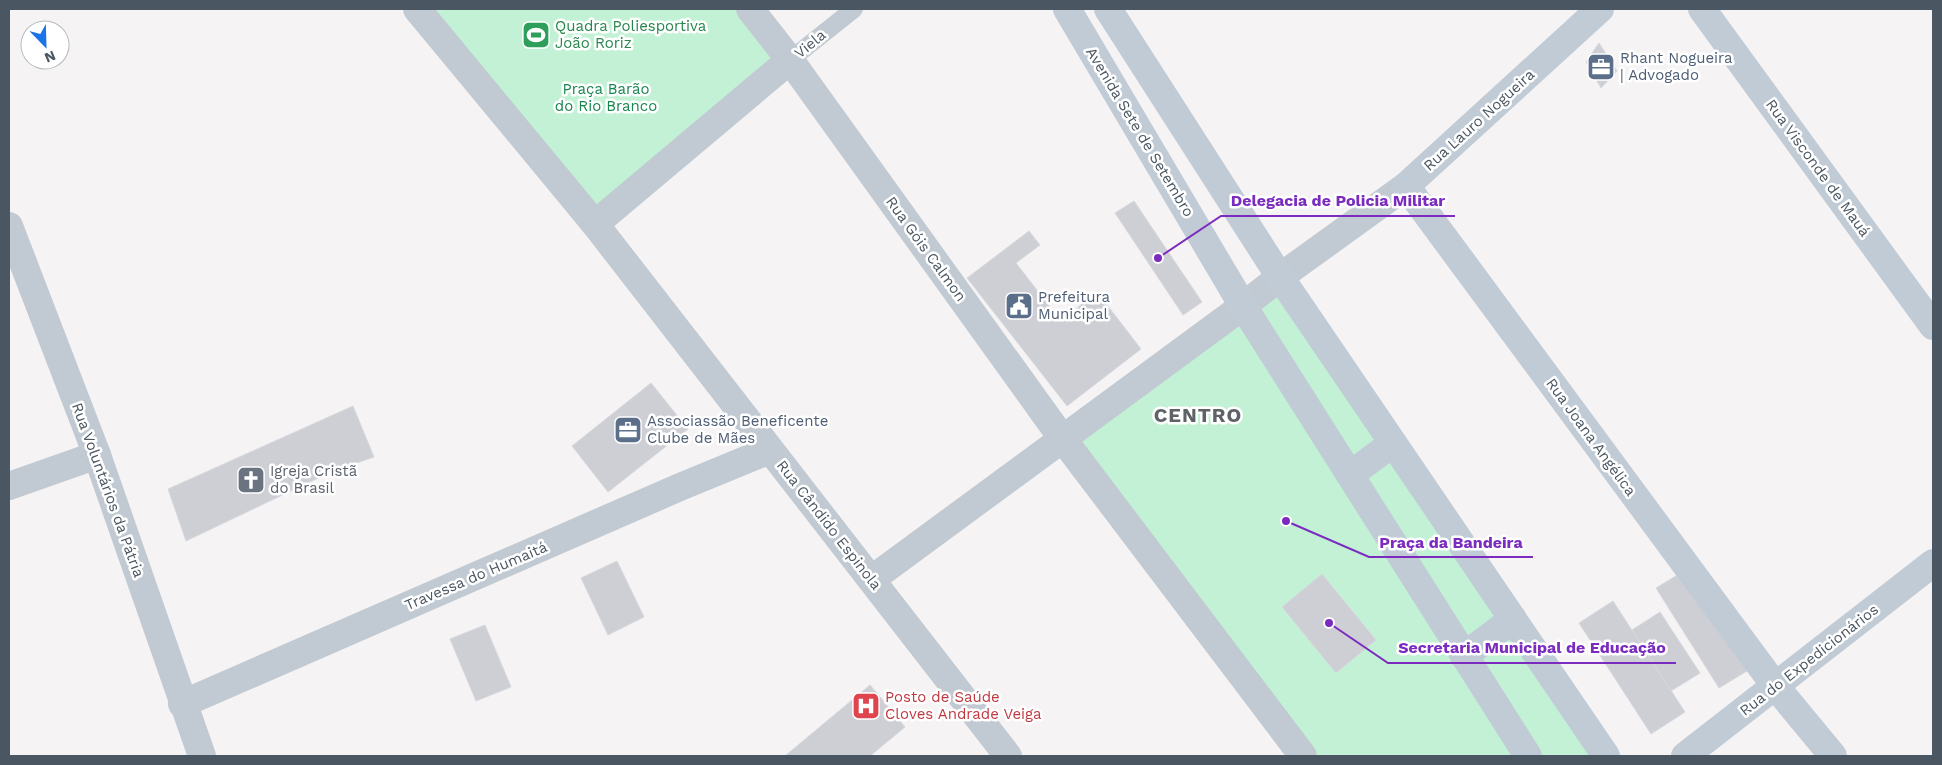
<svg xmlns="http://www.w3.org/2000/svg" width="1942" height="765" viewBox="0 0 1942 765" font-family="'Work Sans',sans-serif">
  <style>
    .green { fill: #c3f1d5 }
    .building { fill: #cdcfd5; stroke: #d7d9de }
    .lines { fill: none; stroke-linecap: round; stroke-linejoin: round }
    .lane { stroke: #c1cad2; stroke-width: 18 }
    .street { stroke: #c1cad2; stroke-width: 28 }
    .secondary { stroke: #c1cbd6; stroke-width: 28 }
    .labels { text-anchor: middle; stroke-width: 5; stroke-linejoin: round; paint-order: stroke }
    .leisure-label { font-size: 15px; fill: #27864d; stroke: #fff; text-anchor: start }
    .street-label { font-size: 15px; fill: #4a5661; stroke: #fff }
    .service-label { font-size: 15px; fill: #4e5e75; stroke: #fff; text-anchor: start }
    .park-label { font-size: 15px; fill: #17864f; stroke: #fff }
    .worship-label { font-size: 15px; fill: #5b616d; stroke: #fff; text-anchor: start }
    .health-label { font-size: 15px; fill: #be3a42; stroke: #fff; text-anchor: start }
    .district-label { font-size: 20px; font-weight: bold; letter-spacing: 1px; fill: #5f6368; stroke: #fff }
    .leader { fill: none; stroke: #7b2cbf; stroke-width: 2 }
    .callout-dot { fill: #7b2cbf; stroke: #fff; stroke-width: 2 }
    .callout-label { font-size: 16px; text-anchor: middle; font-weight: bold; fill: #7b2cbf; stroke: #fff; stroke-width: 5; stroke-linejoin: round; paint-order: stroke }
  </style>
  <rect width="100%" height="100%" fill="#f5f3f3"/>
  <!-- green -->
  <g class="green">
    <path d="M417,9H750L790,60L595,224Z"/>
    <path d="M1280,277L1606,756H1303L1062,438Z"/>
  </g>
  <!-- building -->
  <g class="building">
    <path d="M1599,43L1617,71L1601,88L1586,62Z"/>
    <path d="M1134,201L1202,302L1183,315L1115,213Z"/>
    <path d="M1029,231L1040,245L1016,263L1061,321L1097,292L1141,349L1067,406L967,278Z"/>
    <path d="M651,383L688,429L608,492L572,446Z"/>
    <path d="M353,406L374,457L333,471L186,541L168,489Z"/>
    <path d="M617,561L644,617L608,635L581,578Z"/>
    <path d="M1684,571L1747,671L1719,688L1656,588Z"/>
    <path d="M1322,574L1376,640L1336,673L1282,607Z"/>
    <path d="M1613,601L1685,712L1651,734L1579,623Z"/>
    <path d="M1660,612L1700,673L1671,691L1632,630Z"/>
    <path d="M485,625L511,687L476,701L450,639Z"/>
    <path d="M870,685L905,727L870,756H785Z"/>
  </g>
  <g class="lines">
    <!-- lane -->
    <path class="lane" d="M790,60L854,9"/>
    <!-- street -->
    <g class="street">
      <path d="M417,9L595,224L1008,756"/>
      <path d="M750,9L790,60L1062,438L1303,756"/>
      <path d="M595,224L790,60"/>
      <path d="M9,226L97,455L202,756"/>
      <path d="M9,486L97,455"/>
      <path d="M872,579L1243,306L1280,277L1406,186"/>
      <path d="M182,704L680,487L770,450"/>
    </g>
    <!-- secondary -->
    <g class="secondary">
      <path d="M1067,9L1243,306L1528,756"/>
      <path d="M1108,9L1280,277L1606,756"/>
      <path d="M1600,9L1406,186L1776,687L1833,756"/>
      <path d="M1702,9L1933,326"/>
      <path d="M1350,475L1393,443"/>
      <path d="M1464,656L1513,619"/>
      <path d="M1685,756L1933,563"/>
    </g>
  </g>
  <!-- icons -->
  <defs>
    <symbol id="stadium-square" viewBox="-11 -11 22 22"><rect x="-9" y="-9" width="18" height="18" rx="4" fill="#2e9e5b" stroke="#fff"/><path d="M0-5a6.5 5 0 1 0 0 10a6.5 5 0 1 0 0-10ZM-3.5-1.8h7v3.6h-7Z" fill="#fff"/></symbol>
    <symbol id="office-square" viewBox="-11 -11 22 22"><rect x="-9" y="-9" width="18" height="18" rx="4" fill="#5c6f8a" stroke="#fff"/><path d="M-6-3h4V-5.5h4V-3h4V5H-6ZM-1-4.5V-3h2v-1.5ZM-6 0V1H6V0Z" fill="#fff"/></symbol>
    <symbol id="civic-square" viewBox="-11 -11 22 22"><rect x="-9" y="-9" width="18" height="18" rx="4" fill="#5c6f8a" stroke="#fff"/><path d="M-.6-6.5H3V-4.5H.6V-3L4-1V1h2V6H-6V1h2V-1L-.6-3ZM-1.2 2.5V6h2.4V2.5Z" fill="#fff"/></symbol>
    <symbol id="church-square" viewBox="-11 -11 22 22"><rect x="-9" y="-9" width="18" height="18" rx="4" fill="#6b7280" stroke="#fff"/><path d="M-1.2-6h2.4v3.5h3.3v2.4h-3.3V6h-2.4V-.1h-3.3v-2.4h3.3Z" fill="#fff"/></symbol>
    <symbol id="hospital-square" viewBox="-11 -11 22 22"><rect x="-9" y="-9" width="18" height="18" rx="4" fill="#e0444e" stroke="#fff"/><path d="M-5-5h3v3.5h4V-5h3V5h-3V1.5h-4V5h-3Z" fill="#fff"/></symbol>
  </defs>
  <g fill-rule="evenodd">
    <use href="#stadium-square" x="520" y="19" width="32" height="32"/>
    <use href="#office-square" x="1585" y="51" width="32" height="32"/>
    <use href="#civic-square" x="1003" y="290" width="32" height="32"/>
    <use href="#office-square" x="612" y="414" width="32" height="32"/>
    <use href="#church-square" x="235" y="464" width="32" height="32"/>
    <use href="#hospital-square" x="850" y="690" width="32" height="32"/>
  </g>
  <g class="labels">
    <!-- leisure labels -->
    <g class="leisure-label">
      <text x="555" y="31">Quadra Poliesportiva<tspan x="555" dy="17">João Roriz</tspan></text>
    </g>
    <!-- street labels -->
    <g class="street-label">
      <text transform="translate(810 44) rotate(-39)" y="5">Viela</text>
      <text transform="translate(1479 120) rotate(-42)" y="5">Rua Lauro Nogueira</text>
      <text transform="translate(1140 132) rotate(59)" y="5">Avenida Sete de Setembro</text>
      <text transform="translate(1818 168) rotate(54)" y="5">Rua Visconde de Mauá</text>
      <text transform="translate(926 249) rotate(54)" y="5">Rua Góis Calmon</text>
      <text transform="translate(1591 437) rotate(54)" y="5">Rua Joana Angélica</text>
      <text transform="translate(108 490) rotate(70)" y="5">Rua Voluntários da Pátria</text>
      <text transform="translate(829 525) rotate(52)" y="5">Rua Cândido Espinola</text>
      <text transform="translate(476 576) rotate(-23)" y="5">Travessa do Humaitá</text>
      <text transform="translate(1809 660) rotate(-38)" y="5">Rua do Expedicionários</text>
    </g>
    <!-- service labels -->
    <g class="service-label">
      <text x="1620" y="63">Rhant Nogueira<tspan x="1620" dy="17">| Advogado</tspan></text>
      <text x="1038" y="302">Prefeitura<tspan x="1038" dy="17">Municipal</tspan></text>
      <text x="647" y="426">Associassão Beneficente<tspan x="647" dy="17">Clube de Mães</tspan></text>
    </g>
    <!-- park labels -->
    <g class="park-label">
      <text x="606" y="94">Praça Barão<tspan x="606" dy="17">do Rio Branco</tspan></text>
    </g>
    <!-- worship labels -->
    <g class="worship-label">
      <text x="270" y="476">Igreja Cristã<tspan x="270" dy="17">do Brasil</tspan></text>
    </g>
    <!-- health labels -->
    <g class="health-label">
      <text x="885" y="702">Posto de Saúde<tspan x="885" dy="17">Cloves Andrade Veiga</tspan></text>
    </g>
    <!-- district labels -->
    <g class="district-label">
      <text x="1198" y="422">CENTRO</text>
    </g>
  </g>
  <!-- callouts -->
  <path class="leader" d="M1158 258L1221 216H1455M1286 521L1369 557H1533M1329 623L1388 663H1676"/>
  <g class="callout-dot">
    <circle cx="1158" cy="258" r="5"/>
    <circle cx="1286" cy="521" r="5"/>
    <circle cx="1329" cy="623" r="5"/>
  </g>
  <g class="callout-label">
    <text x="1338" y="206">Delegacia de Policia Militar</text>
    <text x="1451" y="548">Praça da Bandeira</text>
    <text x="1532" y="653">Secretaria Municipal de Educação</text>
  </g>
  <!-- border -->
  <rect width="1942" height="765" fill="none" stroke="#4a5661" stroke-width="20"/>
  <!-- north arrow -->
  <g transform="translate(45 45) rotate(157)"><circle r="24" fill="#ffffff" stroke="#b7bbc0"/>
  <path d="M0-4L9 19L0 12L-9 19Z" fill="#1a73e8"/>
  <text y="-8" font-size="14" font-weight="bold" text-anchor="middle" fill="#4a5661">N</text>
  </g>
</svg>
